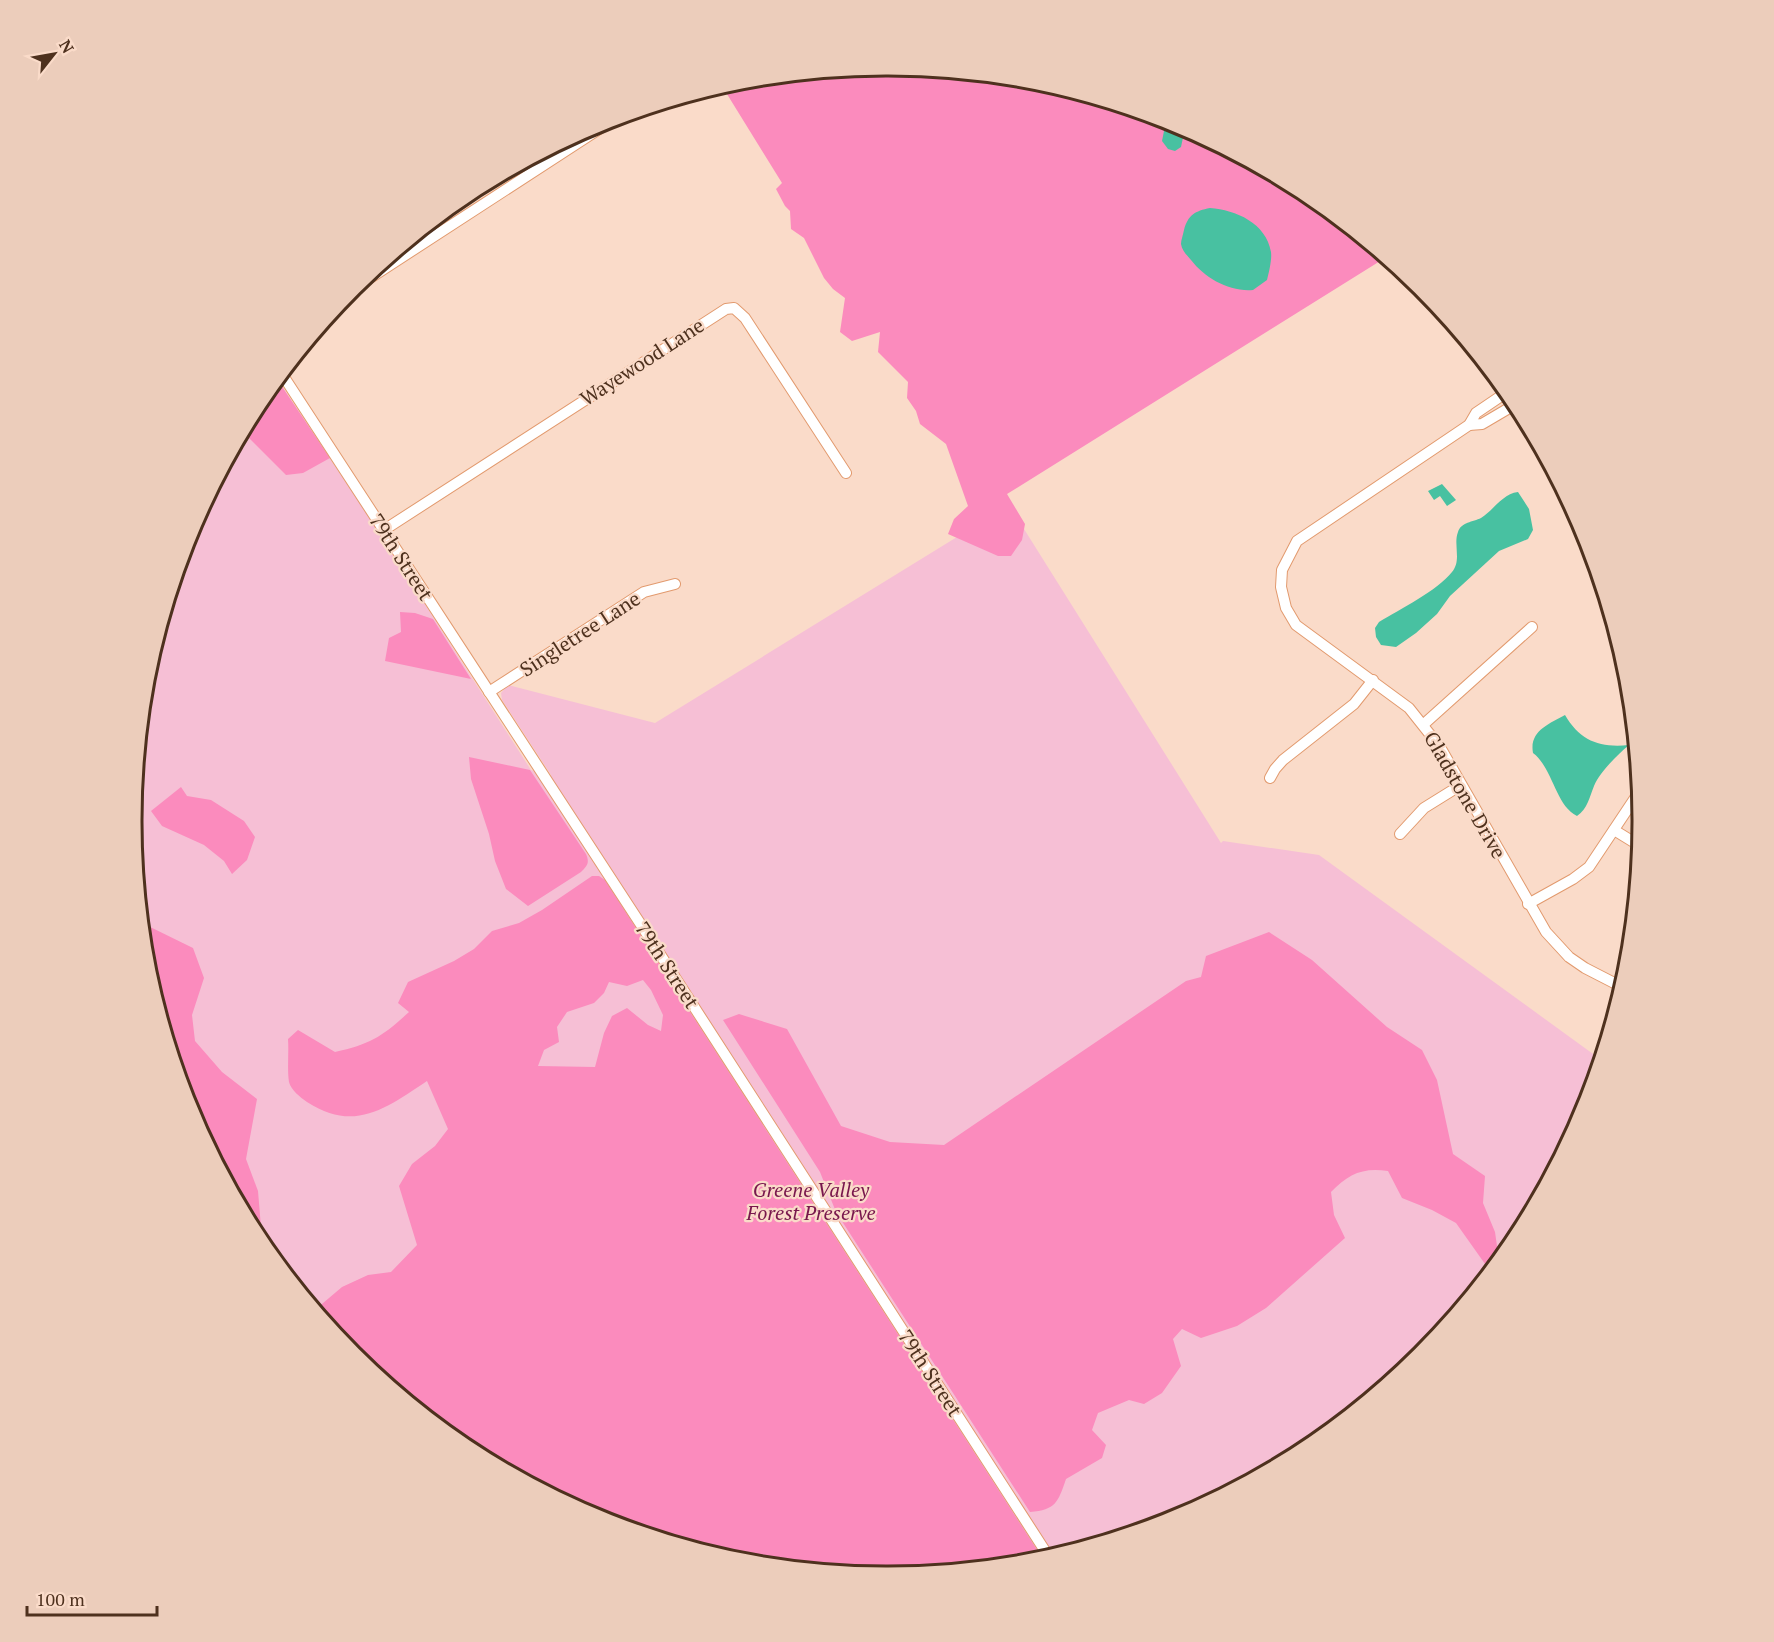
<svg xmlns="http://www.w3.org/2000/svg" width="1774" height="1642" viewBox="0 0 1774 1642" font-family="'PT Serif',serif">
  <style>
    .green { fill: #f6bfd5 }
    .forest { fill: #fb8bbd; fill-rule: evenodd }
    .water { fill: #48c1a1 }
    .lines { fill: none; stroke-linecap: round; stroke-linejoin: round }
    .street-casing { stroke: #e29a6e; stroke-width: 12 }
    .street { stroke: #fff; stroke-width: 10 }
    .labels { text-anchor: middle; stroke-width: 4.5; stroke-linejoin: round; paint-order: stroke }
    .street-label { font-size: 20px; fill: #4e311e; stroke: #fadbc9 }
    .park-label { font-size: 20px; font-style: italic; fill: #79174d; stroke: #fadbc9 }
    .rim { fill: none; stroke: #4e311e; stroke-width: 3 }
  </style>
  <rect width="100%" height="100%" fill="#fadbc9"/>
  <!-- green -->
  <path class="green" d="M277,379L380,534L531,770L551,775L502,700L501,693L508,685L655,723L1009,505L1221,843L1223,841L1319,855L1600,1059L1584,1110L1515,1241L1421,1355L1306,1449L1176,1519L1034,1562L887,1576L739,1561L598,1518L467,1449L353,1355L259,1240L189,1110L146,968L132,821L147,673L190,532L259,401Z"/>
  <!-- forest -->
  <g class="forest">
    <path d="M887,66L1035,81L1176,124L1307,193L1385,258L1007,494L1025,524L1022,540L1011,556H998L948,534L954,519L968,506L946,444L920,424L916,411L907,398L908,382L878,352L880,332L852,341L840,332L845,298L833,289L824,278L804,238L791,229L790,211L785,206L776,189L782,183L722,86L740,80Z"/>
    <path d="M277,379L330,458L303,473L286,475L243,432L259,401Z"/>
    <path d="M400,612L415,613L433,619L471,679L385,661L389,638L401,632Z"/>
    <path d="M469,757L530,770L586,854C590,863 587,866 581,872L528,906L506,889L495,861L489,834L471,779Z"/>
    <path d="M181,787L187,796L211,800L244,821L255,837L247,860L232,874L224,861L204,845L162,826L151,811Z"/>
    <path d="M592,876H599L605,880L1043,1559L1034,1562L887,1576L739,1561L735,1560L734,1556L717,1551H705L598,1518L467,1449L353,1355L316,1309L342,1287L368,1275L391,1272L417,1245L399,1186L412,1164L435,1146L448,1129L427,1081C386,1108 355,1133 307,1102C300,1097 291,1090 289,1082C287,1069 289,1053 288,1039L298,1030L335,1052C371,1044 383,1036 409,1012L398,1003L408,982L454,961L474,949L492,931L519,923L542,910ZM643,980L651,990L663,1015L661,1031L648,1025L627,1008L612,1016L604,1033L595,1067L538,1066L544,1050L559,1042L557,1027L567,1012L594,1003L604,993L609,982L627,986Z"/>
    <path d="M142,923L193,948L204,978L192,1015L195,1041L222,1072L257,1099L246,1159L258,1191L261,1227L268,1252L259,1240L189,1110L146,968Z"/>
    <path d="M1269,932L1312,960L1387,1027L1422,1050L1437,1080L1453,1154L1485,1176L1483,1203L1495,1232L1498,1253L1500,1258L1490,1271L1456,1223L1432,1210L1402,1198L1388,1171C1363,1167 1348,1174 1331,1192L1334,1215L1345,1238L1266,1308L1237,1326L1201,1338L1182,1329L1173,1339L1181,1366L1162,1393L1144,1404L1129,1400L1098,1413L1092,1430L1106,1445L1102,1458L1066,1479C1058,1502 1056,1510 1030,1512L836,1212L820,1172L723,1020L739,1014L787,1029L841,1126L890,1142L944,1145L1186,981L1201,977L1206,956Z"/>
  </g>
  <!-- water -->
  <g class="water">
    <path d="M1161,119L1185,128L1181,147L1175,151L1168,149L1162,141L1165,126Z"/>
    <path d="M1210,208C1236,210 1266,223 1271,252C1272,260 1269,272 1267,280L1253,290C1229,292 1205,278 1191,260C1187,255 1182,251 1181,244C1181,240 1183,235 1184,230C1188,215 1195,211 1210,208Z"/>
    <path d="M1442,484L1456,500L1447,506L1440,496L1434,500L1428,491Z"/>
    <path d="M1518,492L1529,509L1533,530L1528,539L1499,551L1450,596L1437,614L1416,633L1396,647L1381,645L1376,637L1375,628L1379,622C1400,609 1437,591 1452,572C1462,560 1453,545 1458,532C1461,522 1473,522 1481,518C1494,510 1502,494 1518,492Z"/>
    <path d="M1565,715C1580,741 1600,748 1629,745C1617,755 1600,772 1594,786C1589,798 1588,808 1577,816C1555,805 1553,768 1533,753C1529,731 1549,724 1565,715Z"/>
  </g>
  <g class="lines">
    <defs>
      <g id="street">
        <path d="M350,291L616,118"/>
        <path d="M282,374L647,934L1049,1557"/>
        <path d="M1507,392L1476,413L1469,425L1297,541L1282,570L1281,587L1286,608L1296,625L1409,708L1440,747L1546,932L1569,957L1585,968L1622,987"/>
        <path d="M1469,425L1482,424L1516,404"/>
        <path d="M384,530L726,309L734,308L745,318L846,473"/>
        <path d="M489,692L644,592L675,584"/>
        <path d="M1424,724L1532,627"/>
        <path d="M1270,778L1275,769L1283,760L1354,704L1373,680"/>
        <path d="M1614,830L1640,846"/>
        <path d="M1400,834L1424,808L1461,785"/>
        <path d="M1528,904L1573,879L1589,867L1639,792"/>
      </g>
    </defs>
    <!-- street casing -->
    <use href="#street" class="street-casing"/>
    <!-- street -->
    <use href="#street" class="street"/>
  </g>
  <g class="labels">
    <!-- street labels -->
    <g class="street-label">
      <text transform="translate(642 362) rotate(-33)" y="7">Wayewood Lane</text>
      <text transform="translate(401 557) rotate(57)" y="7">79th Street</text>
      <text transform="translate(580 634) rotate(-33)" y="7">Singletree Lane</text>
      <text transform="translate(1465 795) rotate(60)" y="7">Gladstone Drive</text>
      <text transform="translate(667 965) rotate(57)" y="7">79th Street</text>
      <text transform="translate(930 1373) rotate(57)" y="7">79th Street</text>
    </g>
    <!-- park labels -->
    <g class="park-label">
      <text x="811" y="1197">Greene Valley<tspan x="811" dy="23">Forest Preserve</tspan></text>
    </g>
  </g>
  <!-- crop -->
  <path d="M0 0H1774V1642H0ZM886 76H888A744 744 0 0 1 1632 820V822A744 744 0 0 1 888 1566H886A744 744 0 0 1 142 822V820A744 744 0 0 1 886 76Z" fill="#eccdbb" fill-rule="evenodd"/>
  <path class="rim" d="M886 76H888A744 744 0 0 1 1632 820V822A744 744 0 0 1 888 1566H886A744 744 0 0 1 142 822V820A744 744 0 0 1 886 76Z"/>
  <!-- north arrow -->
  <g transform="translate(54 54) rotate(59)" stroke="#fadbc9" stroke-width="4.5" paint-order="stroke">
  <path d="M0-4.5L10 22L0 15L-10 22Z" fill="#4e311e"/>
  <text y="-9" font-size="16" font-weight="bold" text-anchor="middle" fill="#4e311e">N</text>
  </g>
  <!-- scale -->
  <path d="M27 1606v9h130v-9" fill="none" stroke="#4e311e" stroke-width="3"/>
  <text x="36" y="1606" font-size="18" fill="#4e311e" stroke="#fadbc9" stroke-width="4.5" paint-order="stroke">100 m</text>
</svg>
